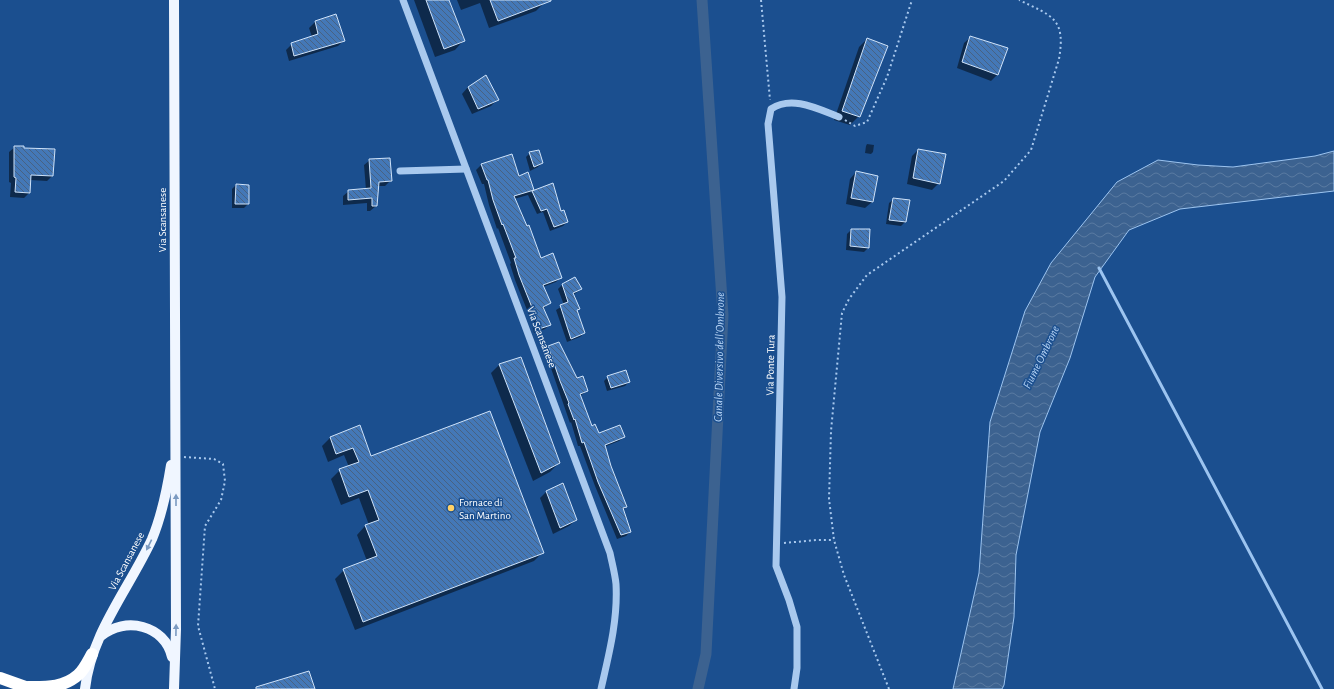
<svg xmlns="http://www.w3.org/2000/svg" width="1334" height="689" viewBox="0 0 1334 689" font-family="'Alegreya Sans',sans-serif">
  <style>
    .water { fill: url(#water-waves); stroke: #9cc4f0 }
    .shadow { fill: #0007 }
    .lines { fill: none; stroke-linecap: round; stroke-linejoin: round }
    .stream { stroke: #9cc4f0; stroke-width: 3 }
    .canal { stroke: #3c6290; stroke-width: 11 }
    .building { fill: url(#building-back-hatch); stroke: #cfe3fa }
    .path { stroke: #a9c9ee; stroke-width: 2; stroke-dasharray: 2 3; stroke-linecap: butt }
    .minor { stroke: #a9c9ee; stroke-width: 7 }
    .major { stroke: #f0f6ff; stroke-width: 10 }
    .highway { stroke: #fff; stroke-width: 12 }
    .oneway { fill: #7b9ac1 }
    .poi-dot { fill: #ffd166; stroke: #1b4f8f; stroke-width: 1.5 }
    .labels { text-anchor: middle; stroke-width: 3; stroke-linejoin: round; paint-order: stroke }
    .street-label { font-size: 11px; fill: #fff; stroke: #1b4f8f }
    .poi-label { font-size: 11px; fill: #fff; stroke: #1b4f8f; text-anchor: start }
    .water-label { font-size: 12px; font-style: italic; fill: #b5d3f5; stroke: #1b4f8f }
  </style>
  <defs>
    <pattern id="water-waves" width="16" height="10" patternUnits="userSpaceOnUse"><rect width="16" height="10" fill="#3c6290"/><path d="M0 5q4-4 8 0t8 0" fill="none" stroke="#597aa1"/></pattern>
    <pattern id="building-back-hatch" width="6" height="6" patternUnits="userSpaceOnUse"><rect width="6" height="6" fill="#4478b7"/><path d="M-1 5l2 2M0 0l6 6M5-1l2 2" fill="none" stroke="#486282"/></pattern>
  </defs>
  <rect width="100%" height="100%" fill="#1b4f8f"/>
  <!-- water -->
  <path class="water" d="M1334,151V191L1180,209L1129,230L1095,277L1070,358L1040,432L1016,555L1014,617L1004,685L1002,689H953L979,573L990,422L1025,311L1051,263L1117,182L1158,160L1198,165L1233,167L1315,156Z"/>
  <!-- shadow -->
  <g class="shadow">
    <path d="M414,0H448L463,41L455,50L435,57Z"/>
    <path d="M457,0H543L544,3L536,11L489,28L480,3L461,10Z"/>
    <path d="M336,15L344,40L338,46L289,61L286,50L292,44L312,37L309,28L315,22Z"/>
    <path d="M971,37L1006,49L997,75L991,81L957,68L964,43Z"/>
    <path d="M867,39L859,116L850,125L834,120L859,47Z"/>
    <path d="M468,87L497,100L491,106L472,114L462,94Z"/>
    <path d="M867,144L874,145L873,152L871,154L865,153L866,146Z"/>
    <path d="M15,147L52,176L47,181L30,180L29,193L24,198L10,197L11,183L9,182V152Z"/>
    <path d="M918,150L939,183L932,190L907,184L912,156Z"/>
    <path d="M530,153L542,163L538,167L530,171L526,157Z"/>
    <path d="M512,155L519,177L533,190L530,193L553,184L560,213L567,222L563,226L550,231L543,212L537,214L528,195L514,199L541,259L561,277L556,282L543,287L550,302L543,309L550,324L545,329L534,333L531,320L515,280L510,264L511,263L498,228L497,229L489,205L484,184H482L476,170L481,165Z"/>
    <path d="M370,160L391,180L385,186H378L376,206L370,211H367V203L343,205V196L349,191L366,190L364,165Z"/>
    <path d="M856,172L872,202L865,208L846,204L850,179Z"/>
    <path d="M236,185L248,186V204L244,208H232V189Z"/>
    <path d="M894,199L905,222L901,226L886,224L889,203Z"/>
    <path d="M851,230L868,248L864,252L846,250L847,234Z"/>
    <path d="M575,279L581,289L573,295L578,309L576,312L584,333L580,337L567,342L556,310L564,305L558,289L562,285Z"/>
    <path d="M549,347L587,391L580,396L591,427L598,435L624,437L619,441L604,447L610,466L626,507L623,510L630,532L626,536L617,539L595,486L580,446H578L571,422L570,423L545,351Z"/>
    <path d="M499,365L559,463L550,472L533,481L491,373Z"/>
    <path d="M608,377L629,382L625,386L607,391L604,381Z"/>
    <path d="M359,427L371,457L542,553L534,561L355,630L335,579L344,570L367,561L357,535L365,526L369,525L359,498L341,505L331,479L340,470L349,467L344,455L328,462L322,446L330,438Z"/>
    <path d="M546,492L576,520L569,526L553,534L540,498Z"/>
  </g>
  <g class="lines">
    <!-- stream -->
    <path class="stream" d="M1099,268L1322,689"/>
    <!-- canal -->
    <path class="canal" d="M698,689L706,654L723,315L702,0"/>
  </g>
  <!-- building -->
  <g class="building">
    <path d="M426,0H449L465,41L444,49Z"/>
    <path d="M490,0H551V1L498,21Z"/>
    <path d="M336,14L345,41L294,56L291,43L318,34L315,21Z"/>
    <path d="M970,36L1008,48L998,75L962,62Z"/>
    <path d="M867,38L888,46L860,117L842,111Z"/>
    <path d="M486,75L499,100L478,109L468,87Z"/>
    <path d="M14,146H24V148L55,149L53,176L31,175L30,193L15,192L16,178L14,177Z"/>
    <path d="M918,149L946,154L940,184L913,178Z"/>
    <path d="M539,150L543,163L534,167L529,152Z"/>
    <path d="M512,154L519,176L528,172L534,190L514,196L527,226L529,225L541,258L553,253L562,278L543,285L551,303L543,307L551,325L539,329L535,315L519,275L514,258H516L503,224L502,225L493,200L488,180H487L481,164Z"/>
    <path d="M390,158L392,181L379,182L377,206H372V198L348,200V190L371,188L369,159Z"/>
    <path d="M856,171L878,176L873,202L851,198Z"/>
    <path d="M553,183L561,211L564,210L568,222L554,227L547,209L541,211L532,191Z"/>
    <path d="M236,184L249,185V204H235Z"/>
    <path d="M893,198L910,200L906,222L889,220Z"/>
    <path d="M851,229H870L869,248L850,246Z"/>
    <path d="M575,277L582,289L573,293L580,309L577,310L585,333L571,339L560,305L568,302L562,284Z"/>
    <path d="M559,342L577,378L583,376L588,391L580,394L592,426L595,424L599,433L620,425L625,437L605,445L611,466L627,507L623,508L631,532L621,535L598,482L584,442L582,443L575,419L574,420L568,404L569,403L560,381L548,346Z"/>
    <path d="M521,357L560,463L541,473L499,364Z"/>
    <path d="M626,370L630,382L611,388L607,376Z"/>
    <path d="M490,411L544,553L363,622L343,569L377,556L365,525L379,520L368,490L349,497L339,469L359,462L353,448L336,454L330,437L360,425L371,456Z"/>
    <path d="M563,483L577,520L560,528L546,491Z"/>
    <path d="M309,671L315,689H256V687Z"/>
  </g>
  <g class="lines">
    <!-- path -->
    <g class="path">
      <path d="M761,0L770,100"/>
      <path d="M845,120L855,126L867,122L887,77L912,0"/>
      <path d="M184,457L214,459L223,464L225,481L221,500L205,526L198,626L215,689"/>
      <path d="M784,543L817,540H834"/>
      <path d="M889,689L844,575L834,540L829,499L831,431L842,313L849,299L867,275L1004,181L1031,150L1059,59C1066,18 1052,16 1019,0"/>
    </g>
    <!-- minor -->
    <g class="minor">
      <path d="M403,0L610,553C612,563 615,574 616,584C618,620 609,654 601,689"/>
      <path d="M400,171L466,169"/>
      <path d="M794,689L797,668V627L789,600L776,566L782,297L768,124L771,109C792,95 818,109 839,117"/>
    </g>
    <!-- major -->
    <g class="major">
      <path d="M174,0L176,629L174,689"/>
      <path d="M101,636C125,616 165,625 172,657"/>
      <path d="M85,689C91,633 129,589 152,539C162,515 167,490 171,465"/>
    </g>
    <!-- highway -->
    <g class="highway">
      <path d="M0,678L31,689"/>
      <path d="M28,687C46,687 63,688 78,675C84,670 88,661 92,654"/>
    </g>
  </g>
  <!-- one-way arrows -->
  <defs><path id="oneway-solid" d="M-6-.8H1V-3.2L6.5 0L1 3.2V.8H-6Z"/></defs>
  <g class="oneway">
    <use href="#oneway-solid" transform="translate(176 500) rotate(-90)"/>
    <use href="#oneway-solid" transform="translate(149 545) rotate(116)"/>
    <use href="#oneway-solid" transform="translate(176 630) rotate(-89)"/>
  </g>
  <!-- markers -->
  <circle class="poi-dot" cx="451" cy="508" r="4"/>
  <g class="labels">
    <!-- street labels -->
    <g class="street-label">
      <text transform="translate(162 220) rotate(-90)" y="4">Via Scansanese</text>
      <text transform="translate(542 337) rotate(69)" y="4">Via Scansanese</text>
      <text transform="translate(770 365) rotate(-89)" y="4">Via Ponte Tura</text>
      <text transform="translate(126 561) rotate(-62)" y="4">Via Scansanese</text>
    </g>
    <!-- poi labels -->
    <g class="poi-label">
      <text x="459" y="506">Fornace di<tspan x="459" dy="13">San Martino</tspan></text>
    </g>
    <!-- water labels -->
    <g class="water-label">
      <text transform="translate(719 357) rotate(-89)" y="4">Canale Diversivo dell'Ombrone</text>
      <text transform="translate(1041 357) rotate(-64)" y="4">Fiume Ombrone</text>
    </g>
  </g>
</svg>
